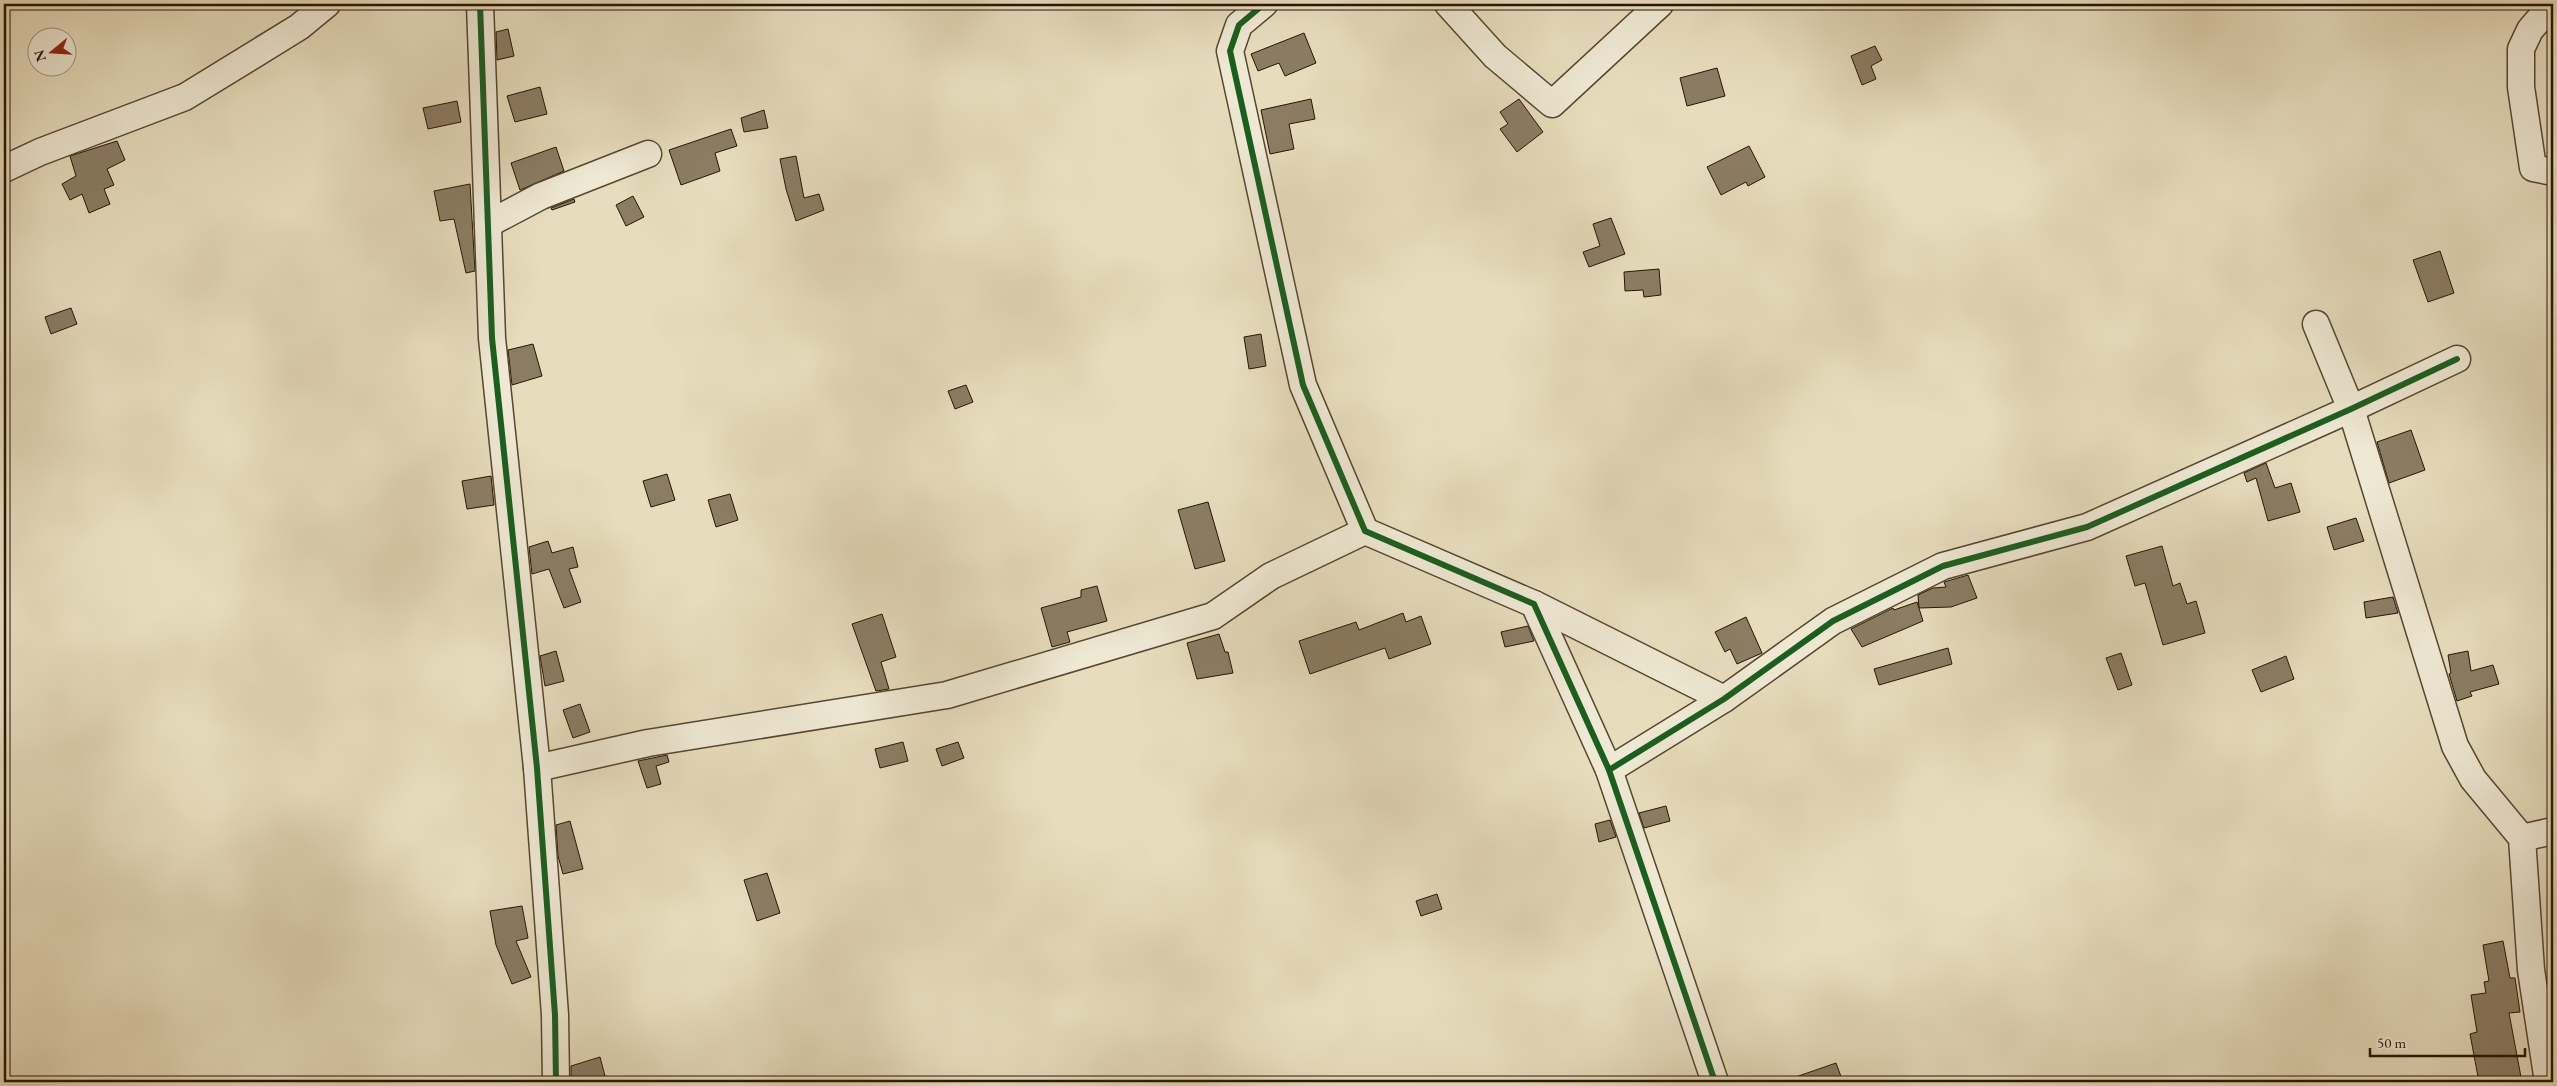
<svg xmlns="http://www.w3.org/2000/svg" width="2557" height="1086" viewBox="0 0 2557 1086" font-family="'EB Garamond',serif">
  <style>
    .building { fill: #8b7d64; stroke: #281403 }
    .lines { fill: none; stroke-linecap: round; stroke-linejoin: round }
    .minor-casing { stroke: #584632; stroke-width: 29 }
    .minor { stroke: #efe9d4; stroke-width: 26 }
    .cycleway-casing { stroke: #efe9d4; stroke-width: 9 }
    .cycleway { stroke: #1b5e20; stroke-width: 6 }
  </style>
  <rect width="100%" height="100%" fill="#e7ddbd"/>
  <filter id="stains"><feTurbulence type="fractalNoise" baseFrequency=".004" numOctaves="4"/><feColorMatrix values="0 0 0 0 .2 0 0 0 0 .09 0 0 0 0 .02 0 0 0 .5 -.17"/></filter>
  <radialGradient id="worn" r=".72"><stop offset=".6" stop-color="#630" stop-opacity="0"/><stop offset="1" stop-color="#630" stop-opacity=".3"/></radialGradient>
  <!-- building -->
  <g class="building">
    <path d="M508,29L514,56L497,60L496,32Z"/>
    <path d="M1304,33L1316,63L1285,76L1279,63L1258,71L1251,54Z"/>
    <path d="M1875,46L1882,60L1871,66L1876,79L1862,85L1851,56Z"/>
    <path d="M1717,68L1725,96L1687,106L1680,78Z"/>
    <path d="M540,87L547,114L515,122L507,96Z"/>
    <path d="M1311,99L1315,119L1289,124L1294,149L1270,154L1261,110Z"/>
    <path d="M1519,99L1543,132L1517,152L1500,129L1508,124L1500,112Z"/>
    <path d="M457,101L461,122L428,129L423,108Z"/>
    <path d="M764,110L768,128L744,132L741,118Z"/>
    <path d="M731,129L737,146L715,153L720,171L681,185L669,150Z"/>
    <path d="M117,141L125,160L107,169L114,185L104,189L110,204L89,213L82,194L70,200L62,184L76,176L70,156Z"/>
    <path d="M1749,146L1765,177L1748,186L1746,182L1721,195L1707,167Z"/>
    <path d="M556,147L564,171L520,190L511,163Z"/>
    <path d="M796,156L804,198L819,194L824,210L796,221L786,189L780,159Z"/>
    <path d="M470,184L475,271L466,273L454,219L440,221L434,191Z"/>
    <path d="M633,196L644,217L626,226L616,205Z"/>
    <path d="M574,199L575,202L552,210L551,208Z"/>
    <path d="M1611,218L1625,254L1589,267L1583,252L1600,246L1593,224Z"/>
    <path d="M2440,251L2454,293L2428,302L2413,260Z"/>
    <path d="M1659,269L1661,295L1644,297L1643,290L1625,291L1624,272Z"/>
    <path d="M71,308L77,324L51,334L45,317Z"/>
    <path d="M1261,334L1266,366L1249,369L1244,337Z"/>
    <path d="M533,344L542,376L512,385L508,350Z"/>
    <path d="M966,385L973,402L955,409L948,391Z"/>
    <path d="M2411,430L2425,470L2389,483L2377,442Z"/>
    <path d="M2266,463L2275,488L2291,483L2300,512L2268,521L2256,478L2247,482L2244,473Z"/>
    <path d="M667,474L675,500L651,507L643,481Z"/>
    <path d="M491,476L494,505L467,509L462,481Z"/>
    <path d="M730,494L738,520L716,527L708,500Z"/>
    <path d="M1208,502L1225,561L1195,569L1178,510Z"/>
    <path d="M2356,518L2364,541L2334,550L2327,527Z"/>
    <path d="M548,541L552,553L573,547L578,567L569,569L581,602L564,608L549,569L532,574L529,547Z"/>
    <path d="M2162,546L2173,586L2180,583L2187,604L2196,601L2205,633L2163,645L2145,583L2135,586L2126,556Z"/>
    <path d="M1968,575L1977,598L1951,607L1919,608L1918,595L1933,588L1946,587L1944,582Z"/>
    <path d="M1097,586L1107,621L1067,632L1070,642L1052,647L1041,608L1081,597V590Z"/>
    <path d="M2393,597L2398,613L2366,618L2364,602Z"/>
    <path d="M1917,602L1923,621L1862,647L1851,629L1893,608L1894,610Z"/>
    <path d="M1403,613L1406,622L1421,616L1431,644L1389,659L1385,648L1310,674L1299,641L1356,622L1359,630Z"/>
    <path d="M882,614L896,657L881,662L889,689L876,691L852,624Z"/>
    <path d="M1746,617L1762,653L1737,664L1730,649L1725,652L1715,632Z"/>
    <path d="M1528,626L1534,641L1505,647L1501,632Z"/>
    <path d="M1219,634L1225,652H1228L1233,673L1197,679L1187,643Z"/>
    <path d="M1948,648L1952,664L1879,685L1874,669Z"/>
    <path d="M556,651L564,681L545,686L540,656Z"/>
    <path d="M2468,651L2471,671L2493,665L2499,684L2470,692L2472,696L2457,701L2449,674L2451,673L2448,655Z"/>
    <path d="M2121,653L2132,685L2118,690L2106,658Z"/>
    <path d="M2286,656L2294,679L2261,692L2252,670Z"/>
    <path d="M580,704L590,732L573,738L563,710Z"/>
    <path d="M903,742L908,761L880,768L875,749Z"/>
    <path d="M958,742L964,758L942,766L936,749Z"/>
    <path d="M667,755L669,762L656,766L661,784L647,788L638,761Z"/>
    <path d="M1666,806L1670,821L1644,828L1639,813Z"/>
    <path d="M1610,820L1616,837L1599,842L1595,824Z"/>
    <path d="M570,821L583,869L563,874L558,856L556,825Z"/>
    <path d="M767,873L780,913L757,921L744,880Z"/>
    <path d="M1437,894L1442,909L1421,916L1416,901Z"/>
    <path d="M522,906L528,938L516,941L531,977L512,984L496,945L490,911Z"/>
    <path d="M2503,941L2510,978H2515L2520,1012L2509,1013L2521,1077L2495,1082H2479L2470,1034L2477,1032L2471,995L2486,993L2484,982L2489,981L2483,945Z"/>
    <path d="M600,1057L605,1076L585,1082H571V1066Z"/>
    <path d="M1836,1063L1843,1082H1788L1787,1080Z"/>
  </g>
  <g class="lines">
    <defs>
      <g id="minor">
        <path d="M480,4L492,338L537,768L555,1015L556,1082"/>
        <path d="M1264,4L1239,25L1230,51L1303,385L1365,531L1534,604L1609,770L1715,1082"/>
        <path d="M1448,4L1495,56L1552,104L1660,4"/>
        <path d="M2553,12L2542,16L2530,30L2521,49V87L2533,168L2553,172"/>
        <path d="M4,169L40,152L185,97L299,27L327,4"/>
        <path d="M488,224L541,196L648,154"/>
        <path d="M2316,324L2351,409L2455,746L2473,779L2522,838L2531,970L2548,1082"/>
        <path d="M1534,604L1724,699"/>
        <path d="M537,768L648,743L947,695L1213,616L1271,576L1365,531"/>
        <path d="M1609,770L1724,699L1833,621L1943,566L2087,527L2351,409L2457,359"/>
        <path d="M2522,838L2553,831"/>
      </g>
    </defs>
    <!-- minor casing -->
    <use href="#minor" class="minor-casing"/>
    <!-- minor -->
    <use href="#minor" class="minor"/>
    <defs>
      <g id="cycleway">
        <path d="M480,4L492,338L537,768L555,1015L556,1082"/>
        <path d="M1264,4L1239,25L1230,51L1303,385L1365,531L1534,604L1609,770L1715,1082"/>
        <path d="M1609,770L1724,699L1833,621L1943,566L2087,527L2351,409L2457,359"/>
      </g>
    </defs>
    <!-- cycleway casing -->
    <use href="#cycleway" class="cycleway-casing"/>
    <!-- cycleway -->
    <use href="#cycleway" class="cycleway"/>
  </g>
  <!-- margin -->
  <rect width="2557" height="1086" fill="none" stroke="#e7ddbd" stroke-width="20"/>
  <rect x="5" y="5" width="2547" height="1076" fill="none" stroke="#281403" stroke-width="2.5"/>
  <rect x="10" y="10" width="2537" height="1066" fill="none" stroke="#281403"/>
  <!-- north arrow -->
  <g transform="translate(52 52) rotate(252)"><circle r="24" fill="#efe9d4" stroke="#9f9480"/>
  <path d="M0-4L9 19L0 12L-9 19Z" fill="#8f2418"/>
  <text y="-8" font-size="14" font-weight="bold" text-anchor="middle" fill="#281403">N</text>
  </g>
  <!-- scale -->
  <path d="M2370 1048v8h155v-8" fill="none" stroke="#281403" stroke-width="2.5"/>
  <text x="2377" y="1048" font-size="15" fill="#281403" stroke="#efe9d4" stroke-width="4" paint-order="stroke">50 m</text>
  <rect width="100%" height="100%" filter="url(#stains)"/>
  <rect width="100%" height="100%" fill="url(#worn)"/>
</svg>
